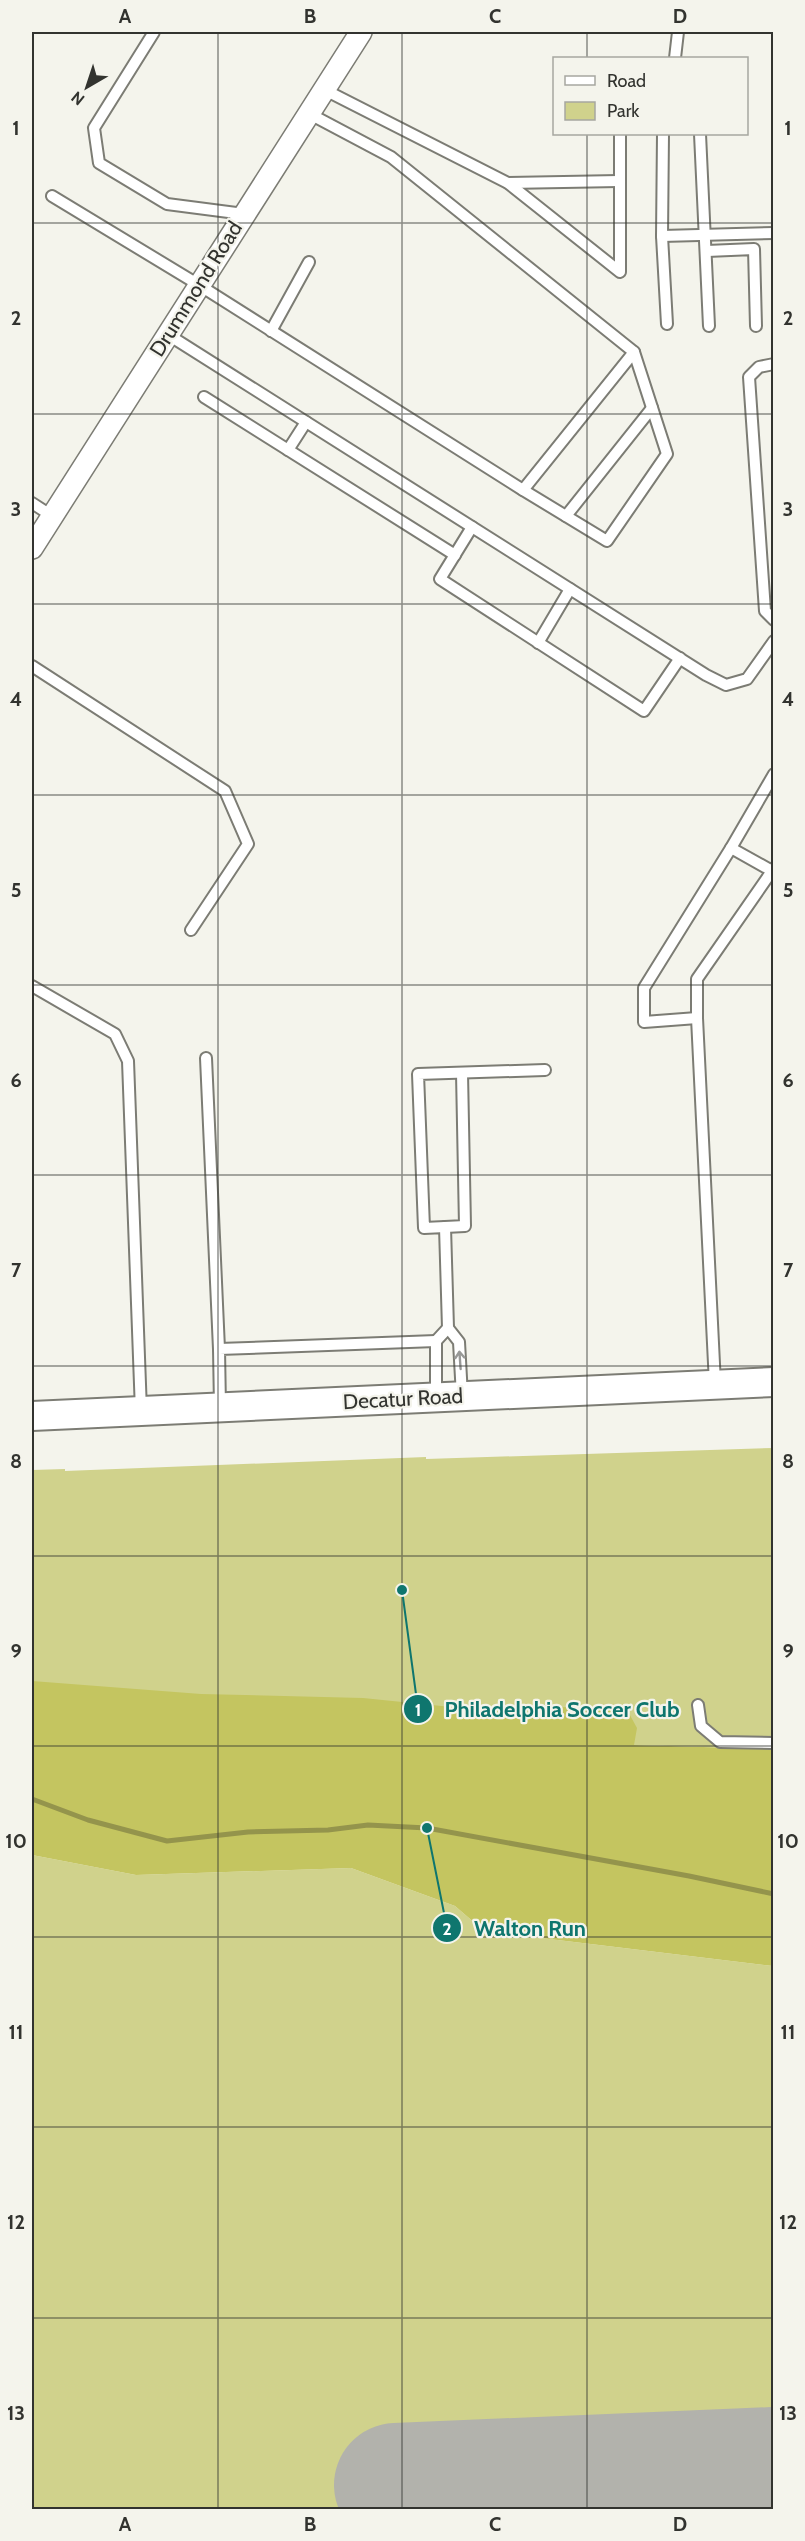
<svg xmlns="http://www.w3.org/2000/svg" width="805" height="2541" viewBox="0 0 805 2541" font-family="Cabin,sans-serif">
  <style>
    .green { fill: #d0d28c }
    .forest { fill: #c4c560 }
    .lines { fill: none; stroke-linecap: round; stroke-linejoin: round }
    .stream { stroke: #94944c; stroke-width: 5 }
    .taxiway { stroke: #b2b2ac; stroke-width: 50 }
    .runway { stroke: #b2b2ac; stroke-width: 124 }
    .lane-casing { stroke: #7c7c74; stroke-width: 14 }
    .street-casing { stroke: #7c7c74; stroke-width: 24 }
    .secondary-casing { stroke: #7c7c74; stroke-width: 32 }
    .lane { stroke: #fff; stroke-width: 10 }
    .street { stroke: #fff; stroke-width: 21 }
    .secondary { stroke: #fff; stroke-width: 28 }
    .oneway { stroke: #989997 }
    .grid { fill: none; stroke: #32332f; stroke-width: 1.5; stroke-opacity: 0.55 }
    .labels { text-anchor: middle; stroke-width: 4.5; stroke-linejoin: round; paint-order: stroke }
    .street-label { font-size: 21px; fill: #32332f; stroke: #f4f4ec }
    .leader { fill: none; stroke: #0f766e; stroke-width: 2 }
    .callout-dot { fill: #0f766e; stroke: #f4f4ec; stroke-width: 2 }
    .mark-label { font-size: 18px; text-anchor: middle; font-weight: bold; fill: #fff }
    .callout-label { font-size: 22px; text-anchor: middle; font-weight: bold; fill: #0f766e; stroke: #f4f4ec; stroke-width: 4.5; stroke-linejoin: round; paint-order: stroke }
    .neatline { fill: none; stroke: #32332f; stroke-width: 2 }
    .grid-label { font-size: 20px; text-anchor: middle; font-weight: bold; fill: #32332f }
  </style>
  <rect width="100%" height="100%" fill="#f4f4ec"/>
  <!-- green -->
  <g class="green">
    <path d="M773,1448V1749L634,1745L32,1708V1470L65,1469V1471L426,1457V1459Z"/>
    <path d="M32,1855L136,1875L351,1868L455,1906L484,1931L773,1966V2413L393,2430L395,2509H32Z"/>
  </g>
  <!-- forest -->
  <path class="forest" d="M32,1681L201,1694L363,1698L471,1709L625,1706L637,1728L634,1745L773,1749V1966L484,1931L455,1906L351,1868L136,1875L32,1855Z"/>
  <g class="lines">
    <!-- stream -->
    <path class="stream" d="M32,1799L88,1820L167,1841L248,1832L328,1830L368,1825L427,1828L689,1876L774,1894"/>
    <!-- taxiway -->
    <path class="taxiway" d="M428,2483L429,2510"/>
    <!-- runway -->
    <path class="runway" d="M396,2485L774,2469"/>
    <defs>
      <g id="lane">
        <path d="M154,32L94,128L99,163L167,204L244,214"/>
        <path d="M675,58L678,32"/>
        <path d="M323,89L508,183L620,272V134"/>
        <path d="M663,134L662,236L774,233"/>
        <path d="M700,134L709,326"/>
        <path d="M508,183L619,181"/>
        <path d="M52,196L199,285L523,490L634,352L391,157L308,113"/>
        <path d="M662,236L667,324"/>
        <path d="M707,251L754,249L756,326"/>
        <path d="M271,331L309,262"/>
        <path d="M167,334L706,675L726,685L747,679L774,641"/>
        <path d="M774,364L759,367L749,377L765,611L774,620"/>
        <path d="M204,397L455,555"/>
        <path d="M288,450L306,422"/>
        <path d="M523,490L607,541L667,454L634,352"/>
        <path d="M32,503L52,516"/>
        <path d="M566,516L652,408"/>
        <path d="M472,527L440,579L644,711L680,658"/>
        <path d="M538,643L570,589"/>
        <path d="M32,666L225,791L248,844L191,930"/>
        <path d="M731,848L774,872"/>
        <path d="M32,986L115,1034L128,1061L141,1411"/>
        <path d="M697,1018L644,1022V988L731,848L774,774"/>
        <path d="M206,1058L219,1349"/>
        <path d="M445,1227L465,1226L462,1073"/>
        <path d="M715,1384L697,1018V979L774,868"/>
        <path d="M462,1396L459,1342L448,1328L445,1227L424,1228L418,1074L545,1070"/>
        <path d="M436,1398V1341L448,1328"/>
        <path d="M220,1407L219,1349L436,1341"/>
        <path d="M698,1705L701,1726L720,1742L774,1743"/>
      </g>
      <path id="street" d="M32,548L361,32"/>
      <path id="secondary" d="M32,1416L774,1382"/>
    </defs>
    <!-- lane casing -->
    <use href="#lane" class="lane-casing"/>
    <!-- street casing -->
    <use href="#street" class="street-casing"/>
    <!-- secondary casing -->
    <use href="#secondary" class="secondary-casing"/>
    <!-- lane -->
    <use href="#lane" class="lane"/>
    <!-- street -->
    <use href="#street" class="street"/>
    <!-- secondary -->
    <use href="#secondary" class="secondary"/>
  </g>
  <!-- one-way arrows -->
  <defs><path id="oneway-shaft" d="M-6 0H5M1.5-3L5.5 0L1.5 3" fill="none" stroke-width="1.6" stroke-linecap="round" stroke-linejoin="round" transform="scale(1.5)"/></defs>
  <use class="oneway" href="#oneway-shaft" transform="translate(460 1360) rotate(-94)"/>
  <!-- grid -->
  <path class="grid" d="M218,32V2510M402,32V2510M587,32V58M587,134V2510M32,223H774M32,414H774M32,604H774M32,795H774M32,985H774M32,1175H774M32,1366H774M32,1556H774M32,1746H774M32,1937H774M32,2127H774M32,2318H774"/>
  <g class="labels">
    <!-- street labels -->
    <g class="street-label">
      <text transform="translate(196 289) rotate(-58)" y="7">Drummond Road</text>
      <text transform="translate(403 1399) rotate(-3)" y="7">Decatur Road</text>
    </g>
  </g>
  <!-- callouts -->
  <path class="leader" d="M402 1590L418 1709M427 1828L447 1928"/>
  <g class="callout-dot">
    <circle cx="402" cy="1590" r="6"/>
    <circle cx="427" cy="1828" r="6"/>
    <circle cx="418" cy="1709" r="15"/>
    <circle cx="447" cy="1928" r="15"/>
  </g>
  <g class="mark-label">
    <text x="418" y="1716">1</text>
    <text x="447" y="1935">2</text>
  </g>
  <g class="callout-label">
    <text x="562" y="1717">Philadelphia Soccer Club</text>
    <text x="530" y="1936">Walton Run</text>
  </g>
  <!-- border -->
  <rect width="805" height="2541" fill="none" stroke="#f4f4ec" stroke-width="66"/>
  <!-- legend -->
  <rect x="553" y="57" width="195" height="78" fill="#f4f4ec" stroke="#a6a7a0" stroke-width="1.5"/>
  <rect x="565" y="76" width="30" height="9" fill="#ffffff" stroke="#a6a7a0" stroke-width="1.5"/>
  <text x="607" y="87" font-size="18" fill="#32332f">Road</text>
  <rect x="565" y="102" width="30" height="18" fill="#d0d28c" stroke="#a6a7a0" stroke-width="1.5"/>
  <text x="607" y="117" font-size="18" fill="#32332f">Park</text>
  <!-- north arrow -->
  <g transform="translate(87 87) rotate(219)" stroke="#f4f4ec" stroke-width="4.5" paint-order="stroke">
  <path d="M0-4.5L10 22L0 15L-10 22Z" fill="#32332f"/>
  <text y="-9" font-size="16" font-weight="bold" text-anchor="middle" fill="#32332f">N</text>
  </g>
  <rect x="33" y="33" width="739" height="2475" class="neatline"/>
  <g class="grid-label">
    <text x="125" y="23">A</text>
    <text x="310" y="23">B</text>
    <text x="495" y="23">C</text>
    <text x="680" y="23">D</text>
    <text x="16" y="135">1</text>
    <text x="788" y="135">1</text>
    <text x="16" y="325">2</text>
    <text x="788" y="325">2</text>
    <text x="16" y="516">3</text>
    <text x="788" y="516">3</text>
    <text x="16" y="706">4</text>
    <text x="788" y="706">4</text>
    <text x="16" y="897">5</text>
    <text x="788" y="897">5</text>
    <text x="16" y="1087">6</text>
    <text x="788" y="1087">6</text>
    <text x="16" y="1277">7</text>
    <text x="788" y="1277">7</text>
    <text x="16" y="1468">8</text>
    <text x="788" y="1468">8</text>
    <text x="16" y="1658">9</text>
    <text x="788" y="1658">9</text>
    <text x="16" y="1848">10</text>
    <text x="788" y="1848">10</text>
    <text x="16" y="2039">11</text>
    <text x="788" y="2039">11</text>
    <text x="16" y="2229">12</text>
    <text x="788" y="2229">12</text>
    <text x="16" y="2420">13</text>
    <text x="788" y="2420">13</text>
    <text x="125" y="2531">A</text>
    <text x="310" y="2531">B</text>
    <text x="495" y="2531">C</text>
    <text x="680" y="2531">D</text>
  </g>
</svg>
